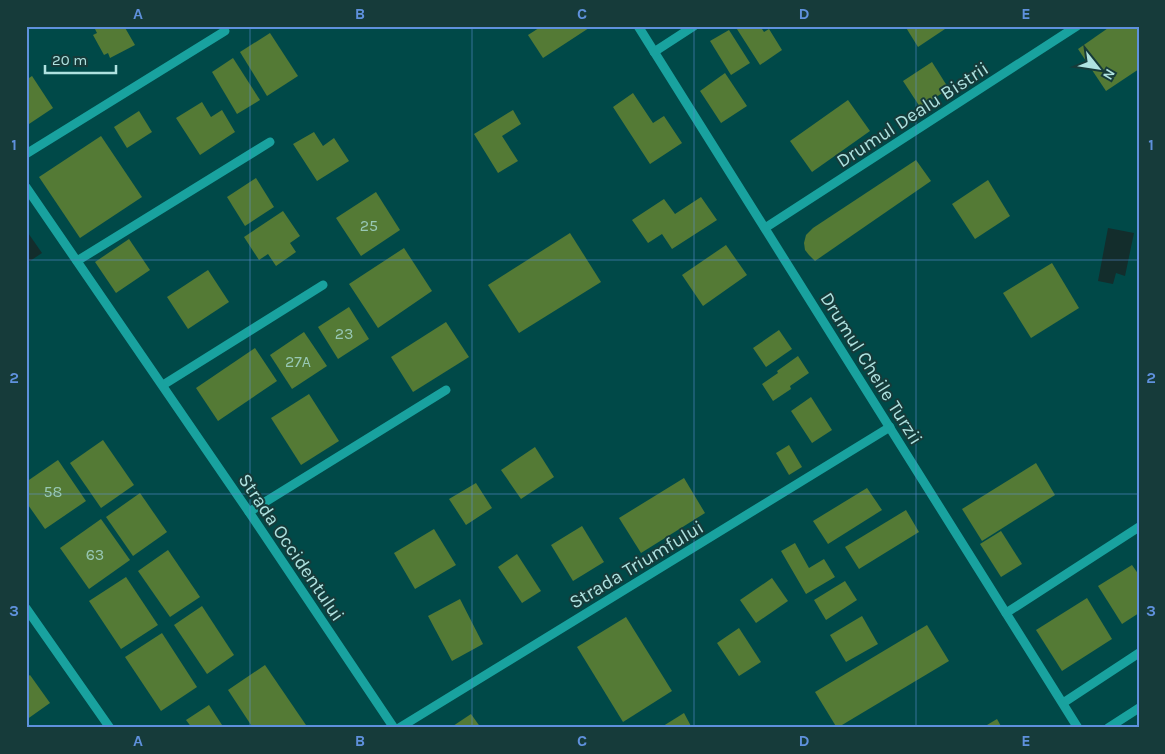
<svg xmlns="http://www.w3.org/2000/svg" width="1165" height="754" viewBox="0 0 1165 754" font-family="Karla,sans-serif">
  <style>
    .water { fill: #132d2c }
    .building { fill: #547a35 }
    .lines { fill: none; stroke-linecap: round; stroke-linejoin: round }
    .minor { stroke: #19a29f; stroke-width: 9 }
    .grid { fill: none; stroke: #5f91dc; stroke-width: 1; stroke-opacity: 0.55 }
    .labels { text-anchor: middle; stroke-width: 4; stroke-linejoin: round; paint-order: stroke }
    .number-label { font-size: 16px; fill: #98c8b5 }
    .street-label { font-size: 19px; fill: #afe2e0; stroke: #163b3a }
    .neatline { fill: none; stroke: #5f91dc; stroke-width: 2 }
    .grid-label { font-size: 16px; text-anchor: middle; font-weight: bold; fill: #5f91dc }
  </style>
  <rect width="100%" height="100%" fill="#004948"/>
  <!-- water -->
  <g class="water">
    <path d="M1108,228L1134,233L1125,276L1116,273L1113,284L1098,281Z"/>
    <path d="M26,230L42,253L27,263L26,262Z"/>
  </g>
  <!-- building -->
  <g class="building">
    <path d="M95,26H124L135,45L110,58L108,53L104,55L93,35L97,33L94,27Z"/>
    <path d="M542,26H592L543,58L528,35Z"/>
    <path d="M735,26H760L764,32L769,29L782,50L760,65Z"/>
    <path d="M905,26H943L945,29L918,47Z"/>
    <path d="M1111,26H1139V69L1106,91L1078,49Z"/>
    <path d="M729,30L750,63L731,75L710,41Z"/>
    <path d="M270,33L298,76L267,96L240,52Z"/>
    <path d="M233,58L260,100L237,114L212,72Z"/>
    <path d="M932,62L949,89L920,107L903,81Z"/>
    <path d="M725,73L747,106L721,123L700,91Z"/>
    <path d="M32,76L53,108L26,126V80Z"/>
    <path d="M633,93L653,123L664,116L682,143L650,164L613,107Z"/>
    <path d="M848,100L870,131L812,172L790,141Z"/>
    <path d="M202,102L211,117L222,110L235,132L200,155L176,118Z"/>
    <path d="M513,110L521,124L502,136L518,161L498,173L474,134Z"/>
    <path d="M139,111L152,132L127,148L114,127Z"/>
    <path d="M314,132L323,146L334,138L349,161L317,181L293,144Z"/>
    <path d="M101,136L142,197L80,238L39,177Z"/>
    <path d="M916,160L931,181L815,261L809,255L805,250L804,243L806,235L813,228Z"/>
    <path d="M256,178L274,207L245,226L227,197Z"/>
    <path d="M988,180L1010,216L975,239L952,204Z"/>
    <path d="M376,192L400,230L361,256L336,218Z"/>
    <path d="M701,197L717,220L672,249L662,234L648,243L632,220L664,199L675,214Z"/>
    <path d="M283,211L300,236L290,243L296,252L276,266L268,254L259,260L244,237Z"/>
    <path d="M570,233L601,282L519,333L488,285Z"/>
    <path d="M129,239L150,270L116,293L95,262Z"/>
    <path d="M726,245L747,275L703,306L682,275Z"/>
    <path d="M404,248L432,291L378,328L349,284Z"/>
    <path d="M1052,263L1079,308L1031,338L1003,293Z"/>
    <path d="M208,270L229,302L188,329L167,297Z"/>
    <path d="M349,307L369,339L338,359L318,327Z"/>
    <path d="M446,322L469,357L413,392L391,357Z"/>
    <path d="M779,330L792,349L766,367L753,348Z"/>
    <path d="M304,332L327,366L292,389L270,355Z"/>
    <path d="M255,348L277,381L218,421L196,388Z"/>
    <path d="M798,356L809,373L790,386L791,389L773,401L762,384L778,373L777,371Z"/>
    <path d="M309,394L339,441L301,465L271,418Z"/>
    <path d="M811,397L832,430L812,443L791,411Z"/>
    <path d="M103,440L134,485L101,508L70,463Z"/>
    <path d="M789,445L802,467L789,475L776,453Z"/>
    <path d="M535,447L554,477L521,499L501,470Z"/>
    <path d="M58,460L86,501L45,529L26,502V482Z"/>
    <path d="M1036,463L1055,495L982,541L962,509Z"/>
    <path d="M684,478L705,513L641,553L619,518Z"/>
    <path d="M476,483L492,508L466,525L449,499Z"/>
    <path d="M867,488L882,510L828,544L813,521Z"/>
    <path d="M140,493L167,532L133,556L106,517Z"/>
    <path d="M906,510L919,532L859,569L845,547Z"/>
    <path d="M101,519L130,560L89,589L60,548Z"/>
    <path d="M582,526L604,562L573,581L551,545Z"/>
    <path d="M434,529L456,565L415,589L394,553Z"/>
    <path d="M1001,531L1022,564L1001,577L980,544Z"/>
    <path d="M795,543L809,568L824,559L835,577L806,594L781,551Z"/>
    <path d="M168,550L200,597L170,617L138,571Z"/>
    <path d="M517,554L541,591L522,603L498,567Z"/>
    <path d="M1132,565L1139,575V613L1122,624L1098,586Z"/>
    <path d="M126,577L158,625L121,649L89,601Z"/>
    <path d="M772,578L788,601L756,623L740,600Z"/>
    <path d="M845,581L857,600L826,620L814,600Z"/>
    <path d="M1087,598L1112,639L1062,671L1036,630Z"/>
    <path d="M460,599L483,644L452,661L428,616Z"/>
    <path d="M202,606L234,655L207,674L174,625Z"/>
    <path d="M862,616L878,644L846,662L830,635Z"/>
    <path d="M626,617L672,691L623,722L577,647Z"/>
    <path d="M927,625L949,661L837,728L815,692Z"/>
    <path d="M739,628L761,662L739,676L717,643Z"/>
    <path d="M162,633L197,687L161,711L125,657Z"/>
    <path d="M265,665L308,728H253L228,690Z"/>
    <path d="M30,675L50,703L26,720V678Z"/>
    <path d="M209,705L224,728H192L186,720Z"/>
    <path d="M684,713L692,728H660Z"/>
    <path d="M471,714L481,728H450Z"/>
    <path d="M997,719L1002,728H982Z"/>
  </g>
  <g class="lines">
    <!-- minor -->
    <g class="minor">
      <path d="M638,26L1078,728"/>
      <path d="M654,52L694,26"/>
      <path d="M26,154L225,31"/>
      <path d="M26,187L249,512L394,728"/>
      <path d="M765,228L1077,26"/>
      <path d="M77,261L270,142"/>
      <path d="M163,385L323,285"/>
      <path d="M249,512L446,390"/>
      <path d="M26,608L110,728"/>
      <path d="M1006,613L1139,527"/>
      <path d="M1063,703L1139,653"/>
      <path d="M399,728L890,427"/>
      <path d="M1108,728L1139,708"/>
    </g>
  </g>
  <!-- grid -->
  <path class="grid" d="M250,26V728M472,26V728M694,26V728M916,26V728M26,260H1139M26,494H1139"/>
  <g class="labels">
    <!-- number labels -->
    <g class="number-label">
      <text x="369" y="231">25</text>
      <text x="344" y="339">23</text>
      <text x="298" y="367">27A</text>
      <text x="53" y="497">58</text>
      <text x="95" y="560">63</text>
    </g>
    <!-- street labels -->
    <g class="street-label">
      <text transform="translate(912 114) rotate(-33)" y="7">Drumul Dealu Bistrii</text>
      <text transform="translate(872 368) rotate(58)" y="7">Drumul Cheile Turzii</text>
      <text transform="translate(292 547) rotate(56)" y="7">Strada Occidentului</text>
      <text transform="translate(636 564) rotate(-31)" y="7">Strada Triumfului</text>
    </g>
  </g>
  <!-- border -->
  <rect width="1165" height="754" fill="none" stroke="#163b3a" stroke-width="55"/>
  <!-- north arrow -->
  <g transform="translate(1098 68) rotate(120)" stroke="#163b3a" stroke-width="4" paint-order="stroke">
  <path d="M0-4L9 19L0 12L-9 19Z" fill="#afe2e0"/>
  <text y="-8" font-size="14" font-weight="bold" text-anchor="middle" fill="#afe2e0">N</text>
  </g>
  <!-- scale -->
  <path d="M45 65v8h71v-8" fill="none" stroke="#afe2e0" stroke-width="2.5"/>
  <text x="52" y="65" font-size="15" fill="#afe2e0" stroke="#163b3a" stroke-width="4" paint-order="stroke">20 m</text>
  <rect x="28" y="28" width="1110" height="698" class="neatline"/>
  <g class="grid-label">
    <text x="138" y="19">A</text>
    <text x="360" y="19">B</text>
    <text x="582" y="19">C</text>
    <text x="804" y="19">D</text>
    <text x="1026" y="19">E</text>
    <text x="14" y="150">1</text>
    <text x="1151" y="150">1</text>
    <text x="14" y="383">2</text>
    <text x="1151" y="383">2</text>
    <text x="14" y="616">3</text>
    <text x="1151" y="616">3</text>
    <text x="138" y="746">A</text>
    <text x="360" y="746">B</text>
    <text x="582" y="746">C</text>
    <text x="804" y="746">D</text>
    <text x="1026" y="746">E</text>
  </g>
</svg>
